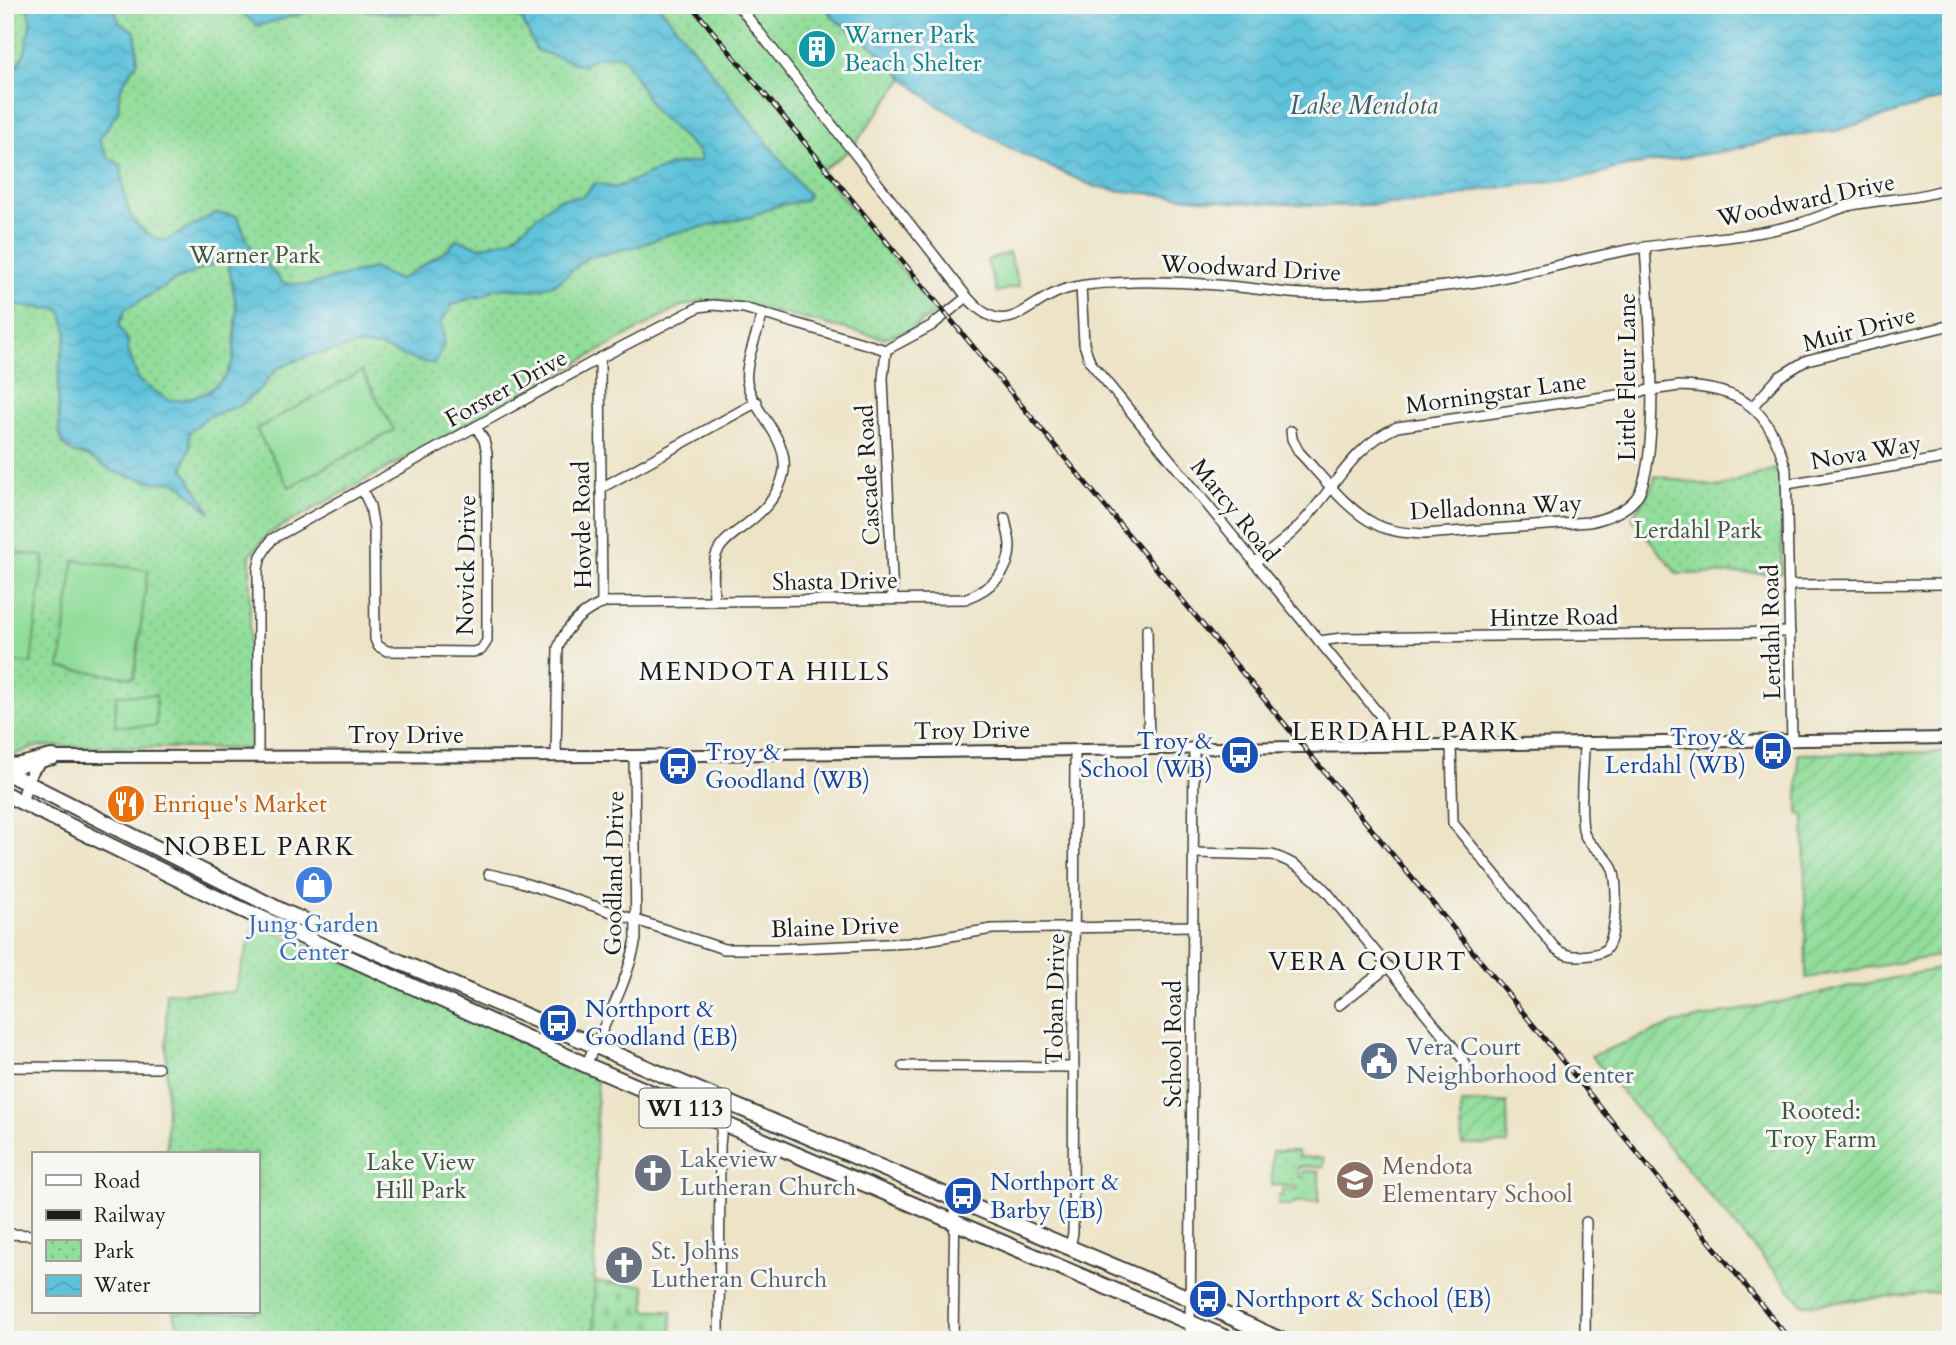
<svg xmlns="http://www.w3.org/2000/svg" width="1956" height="1345" viewBox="0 0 1956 1345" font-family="Cardo,serif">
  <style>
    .cemetery { fill: url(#cemetery-stones); stroke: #567c5b; stroke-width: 2 }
    .park { fill: url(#park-dots); stroke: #567c5b; stroke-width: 2 }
    .garden { fill: url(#garden-furrows); stroke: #567c5b; stroke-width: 2 }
    .pitch { fill: #91dd9a; stroke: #567c5b; stroke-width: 2 }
    .water { fill: url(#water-waves); stroke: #3d6f7c; stroke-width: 2; fill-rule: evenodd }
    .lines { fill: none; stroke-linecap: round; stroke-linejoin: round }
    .minor-casing { stroke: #3b3a36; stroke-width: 12 }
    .tertiary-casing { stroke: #3b3a36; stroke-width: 14 }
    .primary-casing { stroke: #3b3a36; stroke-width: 18 }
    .minor { stroke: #fff; stroke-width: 9 }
    .tertiary { stroke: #fff; stroke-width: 10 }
    .primary { stroke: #fff; stroke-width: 14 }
    .rail-casing { stroke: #1c1c1c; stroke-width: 5 }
    .rail { stroke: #f6f6f2; stroke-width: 2.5; stroke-dasharray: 8; stroke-linecap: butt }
    .labels { text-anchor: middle; stroke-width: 6; stroke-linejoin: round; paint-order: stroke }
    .shield { fill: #f6f6f2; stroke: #5d5d5c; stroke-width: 2 }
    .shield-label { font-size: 23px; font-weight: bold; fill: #1c1c1c }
    .culture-label { font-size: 24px; fill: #0d838f; stroke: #f6f6f2; text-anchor: start }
    .street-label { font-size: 24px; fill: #1c1c1c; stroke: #f6f6f2 }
    .park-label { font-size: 24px; fill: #3f5642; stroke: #f6f6f2 }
    .transit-label { font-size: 24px; fill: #164399; stroke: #f6f6f2; text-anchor: start }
    .food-label { font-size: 24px; fill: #c56008; stroke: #f6f6f2; text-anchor: start }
    .shop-label { font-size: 24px; fill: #366cbe; stroke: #f6f6f2 }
    .service-label { font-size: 24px; fill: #4e5e75; stroke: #f6f6f2; text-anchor: start }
    .worship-label { font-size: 24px; fill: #5b616d; stroke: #f6f6f2; text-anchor: start }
    .education-label { font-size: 24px; fill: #785e54; stroke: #f6f6f2; text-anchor: start }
    .water-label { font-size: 26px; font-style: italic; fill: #365e68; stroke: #f6f6f2 }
    .neighbourhood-label { font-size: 26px; letter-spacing: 2px; fill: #1c1c1c; stroke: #f6f6f2 }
  </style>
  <defs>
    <pattern id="cemetery-stones" width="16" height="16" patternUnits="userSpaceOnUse" patternTransform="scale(1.75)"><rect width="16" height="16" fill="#91dd9a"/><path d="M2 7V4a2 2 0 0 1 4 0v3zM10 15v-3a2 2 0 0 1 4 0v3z" fill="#7cbd84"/></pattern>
    <pattern id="park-dots" width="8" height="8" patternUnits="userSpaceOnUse" patternTransform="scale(1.75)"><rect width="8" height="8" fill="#91dd9a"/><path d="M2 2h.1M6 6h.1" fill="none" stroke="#7cbd84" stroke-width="1.8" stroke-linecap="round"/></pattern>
    <pattern id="garden-furrows" width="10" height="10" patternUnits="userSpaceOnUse" patternTransform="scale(1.75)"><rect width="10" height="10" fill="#91dd9a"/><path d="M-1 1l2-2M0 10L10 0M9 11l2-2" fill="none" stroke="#7cbd84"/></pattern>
    <pattern id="water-waves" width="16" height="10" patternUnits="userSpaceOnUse" patternTransform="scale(1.75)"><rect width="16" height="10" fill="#5ec2db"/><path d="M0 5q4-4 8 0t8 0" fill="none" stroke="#51a6bb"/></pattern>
  </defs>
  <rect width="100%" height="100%" fill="#f6f6f2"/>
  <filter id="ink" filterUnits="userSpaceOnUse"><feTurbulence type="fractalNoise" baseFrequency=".0143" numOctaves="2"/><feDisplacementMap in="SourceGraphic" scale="14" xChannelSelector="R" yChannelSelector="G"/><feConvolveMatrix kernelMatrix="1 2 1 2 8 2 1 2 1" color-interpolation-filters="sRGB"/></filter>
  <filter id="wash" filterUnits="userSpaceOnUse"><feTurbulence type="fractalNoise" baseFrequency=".00686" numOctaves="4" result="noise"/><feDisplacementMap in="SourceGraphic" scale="28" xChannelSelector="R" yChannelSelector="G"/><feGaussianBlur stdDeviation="1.57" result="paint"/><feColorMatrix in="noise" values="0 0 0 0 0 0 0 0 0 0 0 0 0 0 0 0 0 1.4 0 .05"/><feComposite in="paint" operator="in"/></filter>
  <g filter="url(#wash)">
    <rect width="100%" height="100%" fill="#ede3c6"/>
    <!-- cemetery -->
    <path class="cemetery" d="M594,1282L645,1285L646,1311H672L671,1340H594Z"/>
    <!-- park -->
    <g class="park">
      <path d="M5,5H823L835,19L877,50L904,78L851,149L821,171L937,312L908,331L883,338L725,300L701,301L679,307L268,534L250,555V749L39,746L6,757Z"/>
      <path d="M1778,468L1781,495L1782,573L1677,574L1632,518L1652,487L1655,476L1718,487Z"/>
      <path d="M255,923L597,1073L594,1340H184L173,1312H257V1154H167L166,993L234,992Z"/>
      <path d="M1272,1151H1298L1299,1157L1324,1158V1166L1298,1167L1299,1177H1303V1171H1319V1202H1294L1293,1205H1278V1196H1282V1189H1297L1298,1186L1272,1185Z"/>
    </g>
    <!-- garden -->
    <g class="garden">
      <path d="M1951,752V954L1806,978L1804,815L1798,814V754Z"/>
      <path d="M1951,966V1291L1803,1305L1591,1056L1673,1024Z"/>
      <path d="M1507,1102L1508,1144L1462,1145L1461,1103Z"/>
    </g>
    <!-- pitch -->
    <g class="pitch">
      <path d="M1009,253L1019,286L997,292L987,260Z"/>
      <path d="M362,371L394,430L289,487L256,429Z"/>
      <path d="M5,552L44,556L31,664L5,661Z"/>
      <path d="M74,560L148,570L134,678L60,668Z"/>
      <path d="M116,695H156V726H115Z"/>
    </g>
    <!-- water -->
    <g class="water">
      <path d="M27,5H113L119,22L135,31L138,61C127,77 116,89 119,110L99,140L108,157L121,165C125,202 125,229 165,241L215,213L237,216L249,244L283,283L308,285L373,268L399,280L448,249L457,239L480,247L511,239L557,199L584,196L595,183L615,188L671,165L701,161L699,152L654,110L623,56C608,55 594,56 583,66L536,50L522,19L503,13L483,17L470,7L436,15L417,12L402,14L367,11L349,5H659L809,196L804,201L779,205L750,217L670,234L641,245L587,258L555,284L535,290L496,288L484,296L470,298L453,305L441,321C446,339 444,348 434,364L418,361L380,347L359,345L308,356L276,369L261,388L241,405L206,418L189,433L190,448L183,468L211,513L179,484L170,481L157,483L114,472L87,456L73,453L62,443L59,429L58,390L60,362L67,332L61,310C42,306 22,310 5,300V90L25,52L31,20ZM223,260L228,262L237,310L233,361L225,377L208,392L183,400H169L139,381L128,350V341L119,326L125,310L176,280Z"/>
      <path d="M234,5H334L257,26Z"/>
      <path d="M823,5H1951V96L1835,131L1790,136L1725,151L1617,168L1593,176L1481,190L1435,202L1340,206L1230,202L1114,190L1093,186L1015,151L937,105L904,78L877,50L835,19Z"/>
    </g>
  </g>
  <g filter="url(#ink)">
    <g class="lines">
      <defs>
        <g id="minor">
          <path d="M738,5L967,297C1007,343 1024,303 1063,290C1084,283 1110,283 1132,282C1170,281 1210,284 1248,288C1267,290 1287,294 1306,294C1364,294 1432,289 1490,280C1542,271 1593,255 1645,247C1696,239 1747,238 1797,224C1816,219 1833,210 1852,205C1885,198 1919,200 1951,187"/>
          <path d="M1081,286L1084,344L1090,362L1379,714L1390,735L1391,746"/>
          <path d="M886,350L883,378L893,599"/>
          <path d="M600,358L602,604"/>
          <path d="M1752,407L1779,377L1807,360L1951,325"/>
          <path d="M1291,431L1292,439L1299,452C1321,475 1347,510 1375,524C1390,532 1408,533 1424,534L1589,522C1605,519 1626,511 1636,498C1663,461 1648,297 1645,247"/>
          <path d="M1787,484L1951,457"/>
          <path d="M601,488L757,402"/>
          <path d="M362,489L370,506L374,529L375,639L378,646L387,651L473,652L481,650L487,641V453L484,440L476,427"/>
          <path d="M1254,563C1269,552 1284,541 1297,528C1332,494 1350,447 1397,427L1679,386C1741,387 1770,409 1786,469L1792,741"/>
          <path d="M1789,585L1951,584"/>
          <path d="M714,601C714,587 711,566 717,553C721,543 731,536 739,530C759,515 780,497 784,471C788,436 753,413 747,382C744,365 758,331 763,313"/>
          <path d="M1147,629L1149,749"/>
          <path d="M1319,641L1342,638L1790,632"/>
          <path d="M1451,745L1453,823L1555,948C1566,957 1576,957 1590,955C1595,954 1600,954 1605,950C1617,938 1619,882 1612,867C1606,852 1586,847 1583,829C1579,803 1584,770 1584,743"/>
          <path d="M556,755L558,648C566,625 585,609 607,602L965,599C988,590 1010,574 1010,546C1010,537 1006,527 1005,518"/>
          <path d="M258,756V569L261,556L272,539L600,358L699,307L713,305L744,308L886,350L931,326L967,297"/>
          <path d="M1194,853L1272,855C1295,862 1311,875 1327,892L1462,1058L1467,1069"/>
          <path d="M489,874L515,880L724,949H777L909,943L992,929L1193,926"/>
          <path d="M1339,1005L1388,967"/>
          <path d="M586,1065C605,1022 627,985 636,939L634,756"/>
          <path d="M903,1066L1074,1067"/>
          <path d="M5,1067L158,1068"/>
          <path d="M5,1234L33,1235"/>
          <path d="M1070,1247L1073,1233L1075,750"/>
          <path d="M719,1340L720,1146L724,1101"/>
          <path d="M953,1340L955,1198"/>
          <path d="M1190,1340L1194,748"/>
          <path d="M1585,1340L1586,1222"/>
        </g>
        <path id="tertiary" d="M22,802C27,781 31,762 53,757L634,756L1951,738"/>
        <g id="primary">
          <path d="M5,765C22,768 37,759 53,757"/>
          <path d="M5,772L284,912L724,1101L1191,1299L1281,1340"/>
          <path d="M5,794L219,899L586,1065L1231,1340"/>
        </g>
      </defs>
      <!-- minor casing -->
      <use href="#minor" class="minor-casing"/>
      <!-- tertiary casing -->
      <use href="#tertiary" class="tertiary-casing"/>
      <!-- primary casing -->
      <use href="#primary" class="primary-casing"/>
      <!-- minor -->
      <use href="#minor" class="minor"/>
      <!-- tertiary -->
      <use href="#tertiary" class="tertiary"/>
      <!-- primary -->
      <use href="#primary" class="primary"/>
      <defs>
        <path id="rail" d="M691,5L1530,1021L1790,1340"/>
      </defs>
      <!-- rail casing -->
      <use href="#rail" class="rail-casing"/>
      <!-- rail -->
      <use href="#rail" class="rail"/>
    </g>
  </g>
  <!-- icons -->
  <defs>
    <symbol id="building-disc" viewBox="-11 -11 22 22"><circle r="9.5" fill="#0f9aa8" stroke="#f6f6f2"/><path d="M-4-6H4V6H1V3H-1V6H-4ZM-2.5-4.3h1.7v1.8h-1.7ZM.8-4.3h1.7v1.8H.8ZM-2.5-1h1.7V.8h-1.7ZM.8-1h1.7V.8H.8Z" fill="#fff"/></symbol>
    <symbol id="bus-disc" viewBox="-11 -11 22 22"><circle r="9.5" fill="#1a4fb4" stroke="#f6f6f2"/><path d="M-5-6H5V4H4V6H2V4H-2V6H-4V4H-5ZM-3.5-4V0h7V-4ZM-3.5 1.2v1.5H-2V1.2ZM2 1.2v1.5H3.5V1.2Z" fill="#fff"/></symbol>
    <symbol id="restaurant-disc" viewBox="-11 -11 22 22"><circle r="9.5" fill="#e8710a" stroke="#f6f6f2"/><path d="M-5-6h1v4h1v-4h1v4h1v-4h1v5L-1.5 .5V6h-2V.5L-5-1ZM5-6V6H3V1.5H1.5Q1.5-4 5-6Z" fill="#fff"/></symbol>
    <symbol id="shop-disc" viewBox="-11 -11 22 22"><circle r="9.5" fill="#3f7fe0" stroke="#f6f6f2"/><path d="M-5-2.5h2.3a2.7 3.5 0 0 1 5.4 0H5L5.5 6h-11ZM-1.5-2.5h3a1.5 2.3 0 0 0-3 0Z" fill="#fff"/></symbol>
    <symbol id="civic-disc" viewBox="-11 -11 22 22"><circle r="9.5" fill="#5c6f8a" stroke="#f6f6f2"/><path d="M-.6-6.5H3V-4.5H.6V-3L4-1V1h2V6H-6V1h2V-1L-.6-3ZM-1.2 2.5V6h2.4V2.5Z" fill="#fff"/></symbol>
    <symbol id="church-disc" viewBox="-11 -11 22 22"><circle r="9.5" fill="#6b7280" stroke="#f6f6f2"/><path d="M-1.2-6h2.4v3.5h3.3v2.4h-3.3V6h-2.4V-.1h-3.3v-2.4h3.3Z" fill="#fff"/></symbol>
    <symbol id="school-disc" viewBox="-11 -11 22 22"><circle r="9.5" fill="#8d6e63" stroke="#f6f6f2"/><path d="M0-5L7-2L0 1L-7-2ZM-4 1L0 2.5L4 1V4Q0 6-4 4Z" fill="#fff"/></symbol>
  </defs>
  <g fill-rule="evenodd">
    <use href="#building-disc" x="795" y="27" width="44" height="44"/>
    <use href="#bus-disc" x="1751" y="729" width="44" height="44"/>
    <use href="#bus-disc" x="1218" y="733" width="44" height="44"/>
    <use href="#bus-disc" x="656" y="744" width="44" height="44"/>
    <use href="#restaurant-disc" x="104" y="782" width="44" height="44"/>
    <use href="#shop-disc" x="292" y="863" width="44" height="44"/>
    <use href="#bus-disc" x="536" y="1001" width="44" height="44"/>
    <use href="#civic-disc" x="1357" y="1039" width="44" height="44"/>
    <use href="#church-disc" x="631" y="1151" width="44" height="44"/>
    <use href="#school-disc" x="1333" y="1158" width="44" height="44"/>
    <use href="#bus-disc" x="941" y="1174" width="44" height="44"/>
    <use href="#church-disc" x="602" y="1243" width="44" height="44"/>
    <use href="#bus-disc" x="1186" y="1277" width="44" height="44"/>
  </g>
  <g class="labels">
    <!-- shield labels -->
    <rect class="shield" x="639.5" y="1088.5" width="91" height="39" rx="5"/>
    <g class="shield-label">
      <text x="685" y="1116">WI 113</text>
    </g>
    <!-- culture labels -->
    <g class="culture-label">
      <text x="844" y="43">Warner Park<tspan x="844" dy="28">Beach Shelter</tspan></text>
    </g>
    <!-- street labels -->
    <g class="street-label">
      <text transform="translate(1806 200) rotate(-12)" y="8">Woodward Drive</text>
      <text transform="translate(1251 268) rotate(3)" y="8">Woodward Drive</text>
      <text transform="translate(1859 329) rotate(-15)" y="8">Muir Drive</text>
      <text transform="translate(1627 377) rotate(-90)" y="8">Little Fleur Lane</text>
      <text transform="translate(506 388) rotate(-29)" y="8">Forster Drive</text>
      <text transform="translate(1496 393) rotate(-8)" y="8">Morningstar Lane</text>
      <text transform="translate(1866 452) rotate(-10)" y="8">Nova Way</text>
      <text transform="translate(868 475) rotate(-93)" y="8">Cascade Road</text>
      <text transform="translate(1496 507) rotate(-3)" y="8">Delladonna Way</text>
      <text transform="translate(1235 510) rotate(51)" y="8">Marcy Road</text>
      <text transform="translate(582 525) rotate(-91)" y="8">Hovde Road</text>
      <text transform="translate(466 565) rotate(-89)" y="8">Novick Drive</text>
      <text transform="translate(835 581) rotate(-1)" y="8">Shasta Drive</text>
      <text transform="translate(1554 617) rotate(-1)" y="8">Hintze Road</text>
      <text transform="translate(1771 632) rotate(-91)" y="8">Lerdahl Road</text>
      <text transform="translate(972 730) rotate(-1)" y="8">Troy Drive</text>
      <text x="406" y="743">Troy Drive</text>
      <text transform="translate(614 873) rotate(-89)" y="8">Goodland Drive</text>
      <text transform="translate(835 927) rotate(-2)" y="8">Blaine Drive</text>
      <text transform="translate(1055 999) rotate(-89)" y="8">Toban Drive</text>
      <text transform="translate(1173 1044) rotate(-90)" y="8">School Road</text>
    </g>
    <!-- park labels -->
    <g class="park-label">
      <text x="255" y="263">Warner Park</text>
      <text x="1698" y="538">Lerdahl Park</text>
      <text x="1821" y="1119">Rooted:<tspan x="1821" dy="28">Troy Farm</tspan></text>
      <text x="421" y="1170">Lake View<tspan x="421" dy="28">Hill Park</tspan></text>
    </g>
    <!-- transit labels -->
    <g class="transit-label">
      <text x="1746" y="745" text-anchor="end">Troy &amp;<tspan x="1746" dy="28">Lerdahl (WB)</tspan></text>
      <text x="1213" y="749" text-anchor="end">Troy &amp;<tspan x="1213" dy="28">School (WB)</tspan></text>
      <text x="705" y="760">Troy &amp;<tspan x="705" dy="28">Goodland (WB)</tspan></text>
      <text x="585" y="1017">Northport &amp;<tspan x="585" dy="28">Goodland (EB)</tspan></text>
      <text x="990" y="1190">Northport &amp;<tspan x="990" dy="28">Barby (EB)</tspan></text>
      <text x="1235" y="1307">Northport &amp; School (EB)</text>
    </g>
    <!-- food labels -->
    <g class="food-label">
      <text x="153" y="812">Enrique's Market</text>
    </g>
    <!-- shop labels -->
    <g class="shop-label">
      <text x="314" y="932">Jung Garden<tspan x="314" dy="28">Center</tspan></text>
    </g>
    <!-- service labels -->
    <g class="service-label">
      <text x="1406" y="1055">Vera Court<tspan x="1406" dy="28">Neighborhood Center</tspan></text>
    </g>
    <!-- worship labels -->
    <g class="worship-label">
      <text x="680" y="1167">Lakeview<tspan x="680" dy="28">Lutheran Church</tspan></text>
      <text x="651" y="1259">St. Johns<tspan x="651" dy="28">Lutheran Church</tspan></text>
    </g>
    <!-- education labels -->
    <g class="education-label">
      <text x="1382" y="1174">Mendota<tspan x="1382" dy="28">Elementary School</tspan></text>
    </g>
    <!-- water labels -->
    <g class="water-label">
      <text x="1364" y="114">Lake Mendota</text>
    </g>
    <!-- neighbourhood labels -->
    <g class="neighbourhood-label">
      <text x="765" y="680">MENDOTA HILLS</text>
      <text x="1406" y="740">LERDAHL PARK</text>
      <text x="260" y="855">NOBEL PARK</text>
      <text x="1368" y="970">VERA COURT</text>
    </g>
  </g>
  <!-- margin -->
  <rect width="1956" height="1345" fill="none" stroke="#f6f6f2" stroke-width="28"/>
  <!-- legend -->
  <rect x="32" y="1152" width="228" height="161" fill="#f6f6f2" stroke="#9f9f9c" stroke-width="2"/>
  <rect x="46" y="1175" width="35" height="10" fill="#ffffff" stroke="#9f9f9c" stroke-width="2"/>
  <text x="94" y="1188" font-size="21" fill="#1c1c1c">Road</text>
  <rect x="46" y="1210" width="35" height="10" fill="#1c1c1c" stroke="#9f9f9c" stroke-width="2"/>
  <text x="94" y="1222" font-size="21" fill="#1c1c1c">Railway</text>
  <rect x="46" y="1240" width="35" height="21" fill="url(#park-dots)" stroke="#9f9f9c" stroke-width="2"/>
  <text x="94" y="1258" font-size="21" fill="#1c1c1c">Park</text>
  <rect x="46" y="1275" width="35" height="21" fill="url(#water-waves)" stroke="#9f9f9c" stroke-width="2"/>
  <text x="94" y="1292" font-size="21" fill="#1c1c1c">Water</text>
</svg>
